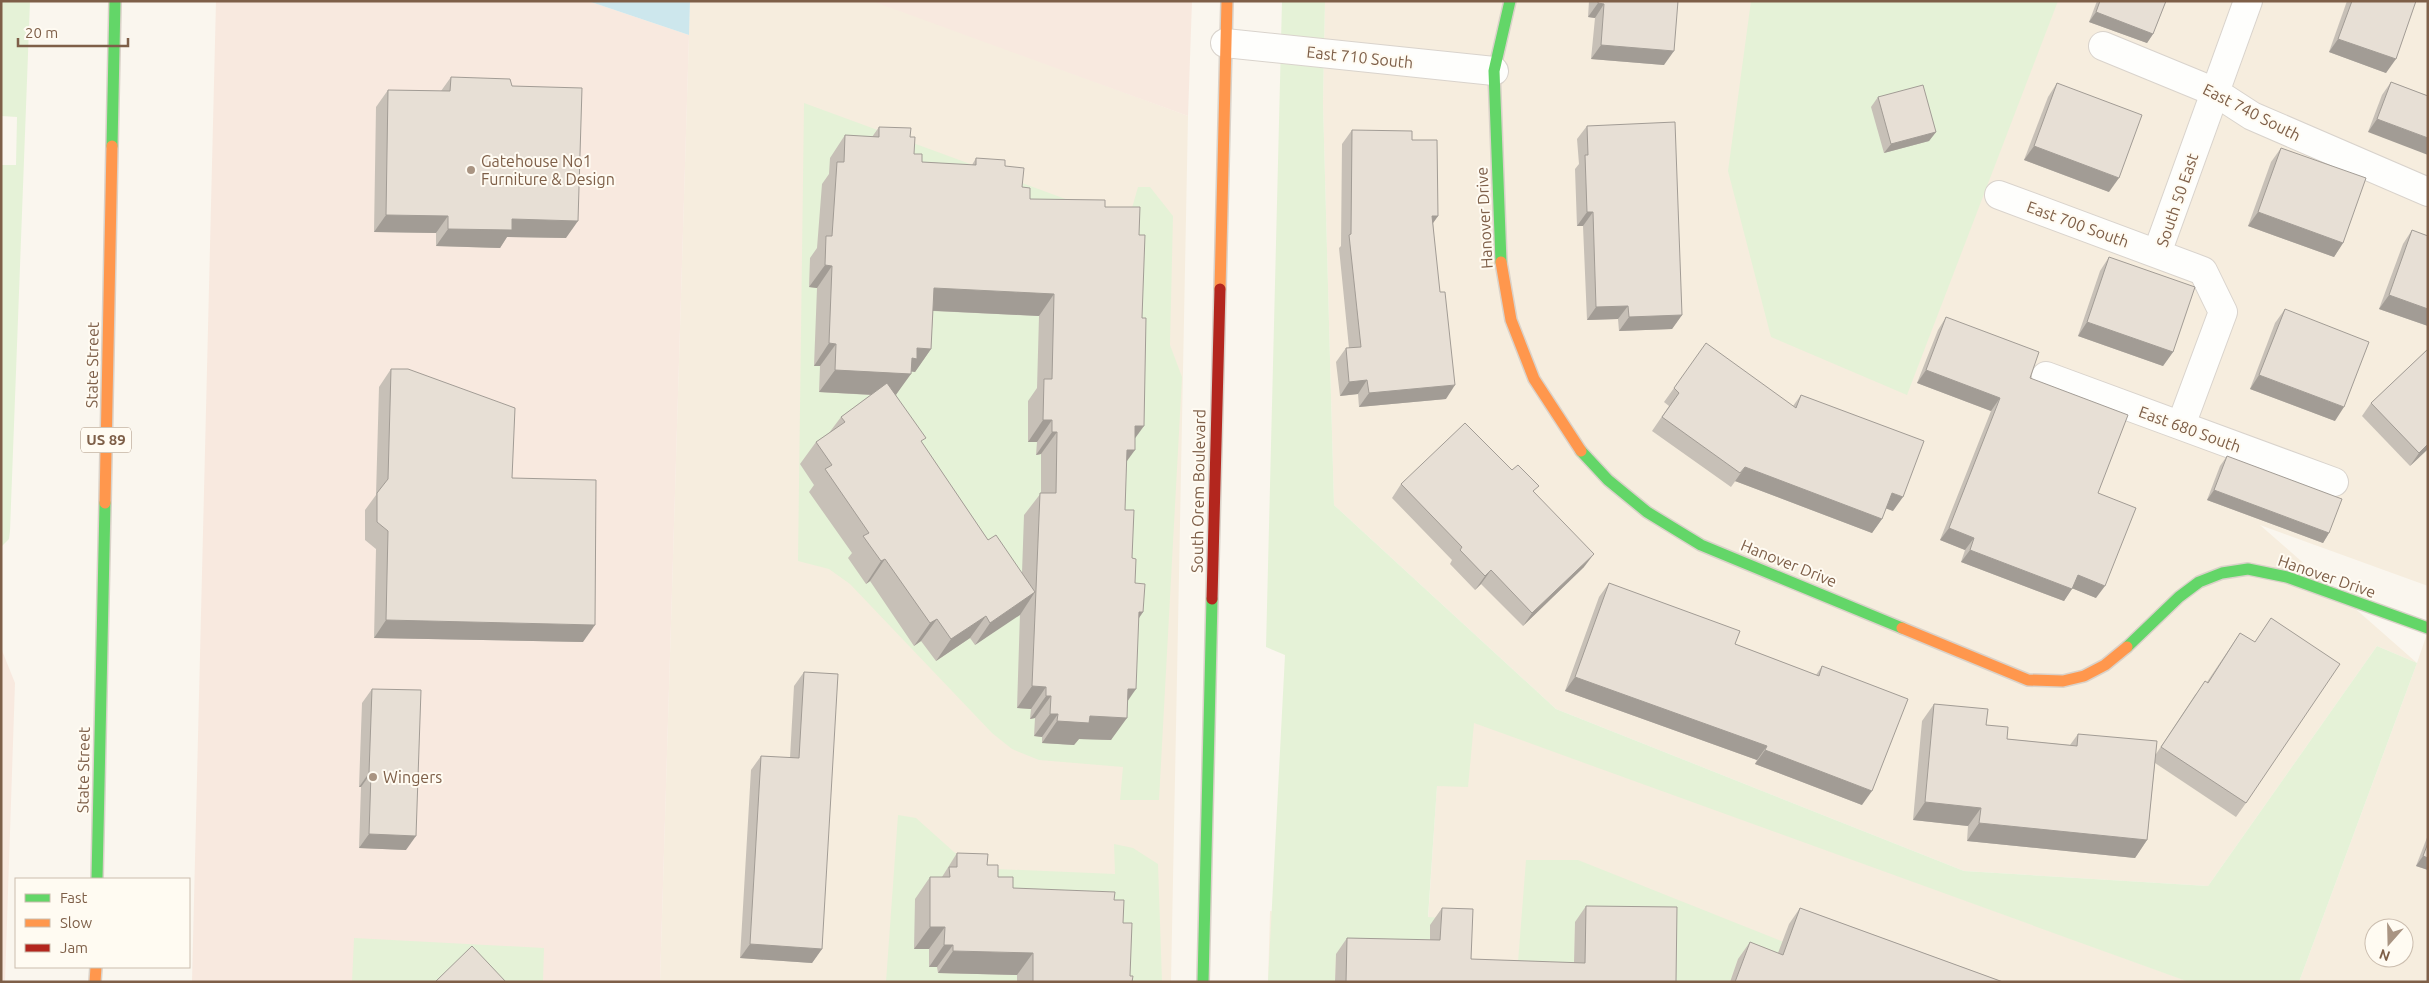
<svg xmlns="http://www.w3.org/2000/svg" width="2429" height="983" viewBox="0 0 2429 983" font-family="Ubuntu,sans-serif">
  <style>
    .residential { fill: #f6edde; fill-rule: evenodd }
    .commercial { fill: #f8e9df }
    .green { fill: #e5f2d7 }
    .water { fill: #cde7ed }
    .lines { fill: none; stroke-linecap: round; stroke-linejoin: round }
    .street-casing { stroke: #d9d3cc; stroke-width: 30 }
    .fast-casing { stroke: #dad2c9; stroke-width: 14 }
    .slow-casing { stroke: #dad2c9; stroke-width: 14 }
    .jam-casing { stroke: #dad2c9; stroke-width: 14 }
    .street { stroke: #fefefc; stroke-width: 28 }
    .fast { stroke: #63d668; stroke-width: 11 }
    .slow { stroke: #ff974d; stroke-width: 11 }
    .jam { stroke: #b3261e; stroke-width: 11 }
    .wall { fill: #c7c0b7; fill-rule: evenodd }
    .shaded-wall { fill: #a29c95 }
    .building { fill: #e7dfd5; stroke: #a29c95 }
    .poi-dot { fill: #a99482; stroke: #fffbf2; stroke-width: 2 }
    .labels { text-anchor: middle; stroke-width: 4; stroke-linejoin: round; paint-order: stroke }
    .shield { fill: #fffbf2; stroke: #a58e7b; stroke-width: 1 }
    .shield-label { font-size: 15px; font-weight: bold; fill: #7e5f48 }
    .street-label { font-size: 16px; fill: #7e5f48; stroke: #fffbf2 }
    .poi-label { font-size: 16px; fill: #7e5f48; stroke: #fffbf2; text-anchor: start }
  </style>
  <rect width="100%" height="100%" fill="#faf6ee"/>
  <!-- residential -->
  <g class="residential">
    <path d="M690,1H876L1188,116L1171,982H660Z"/>
    <path d="M1325,1H2428V586L2260,525L2417,663L2428,631V982H2299L2417,663L2377,646L2208,886L1964,871L1556,709L1334,505L1323,103ZM2374,928H2404V958H2374Z"/>
    <path d="M1470,720L2190,982H1268L1270,911L1428,920L1437,785Z"/>
  </g>
  <!-- commercial -->
  <g class="commercial">
    <path d="M216,1H588L689,35L660,982H192Z"/>
    <path d="M872,1H1192L1188,116Z"/>
    <path d="M1,648L15,683L5,982H1Z"/>
  </g>
  <!-- green -->
  <g class="green">
    <path d="M1,1H30L10,531L9,539L1,547V165H16L17,117L1,116Z"/>
    <path d="M1282,1H1325L1323,103L1334,505L1556,709L1964,871L2208,886L2377,646L2417,663L2299,982H2189L1474,723L1468,787L1437,786L1428,917L1441,918L1440,982L1336,954L1335,982H1268L1285,655L1266,647Z"/>
    <path d="M1751,1H2058L1907,395L1771,337L1728,171Z"/>
    <path d="M804,103L1128,222L1138,187H1150L1173,216L1170,345L1182,377L1159,800H1120L1123,767L1039,760L1012,749L992,733L850,584L829,569L798,561Z"/>
    <path d="M898,815L916,818L954,852L971,864L996,869L1115,874L1114,844L1133,848L1158,864L1162,982H886Z"/>
    <path d="M1526,860H1578L1884,982L1738,959L1730,982H1665L1575,922L1574,982L1517,975Z"/>
    <path d="M354,938L544,948L543,982H352Z"/>
  </g>
  <!-- water -->
  <path class="water" d="M588,1H690L689,35Z"/>
  <g class="lines">
    <defs>
      <g id="street">
        <path d="M1225,43L1494,71"/>
        <path d="M2103,46L2215,92L2252,116L2428,192"/>
        <path d="M1999,195L2203,271L2223,312L2181,425"/>
        <path d="M2157,253L2248,1"/>
        <path d="M2046,376L2334,482"/>
      </g>
      <g id="fast">
        <path d="M112,146L115,1"/>
        <path d="M1501,262L1494,71L1510,1"/>
        <path d="M1581,451L1608,480L1647,512L1701,545L1902,628"/>
        <path d="M2127,647L2179,597L2199,582L2222,573L2248,569L2287,577L2428,628"/>
        <path d="M97,879L105,503"/>
        <path d="M1203,982L1212,599"/>
      </g>
      <g id="slow">
        <path d="M1501,262L1511,320L1534,379L1581,451"/>
        <path d="M1220,289L1227,1"/>
        <path d="M105,503L112,146"/>
        <path d="M1902,628L2028,680L2063,681L2084,676L2105,665L2127,647"/>
        <path d="M95,982L96,967"/>
      </g>
      <path id="jam" d="M1212,599L1220,289"/>
    </defs>
    <!-- street casing -->
    <use href="#street" class="street-casing"/>
    <!-- fast casing -->
    <use href="#fast" class="fast-casing"/>
    <!-- slow casing -->
    <use href="#slow" class="slow-casing"/>
    <!-- jam casing -->
    <use href="#jam" class="jam-casing"/>
    <!-- street -->
    <use href="#street" class="street"/>
    <!-- fast -->
    <use href="#fast" class="fast"/>
    <!-- slow -->
    <use href="#slow" class="slow"/>
    <!-- jam -->
    <use href="#jam" class="jam"/>
  </g>
  <!-- wall -->
  <g class="wall">
    <path d="M1589,1H1678L1664,65L1591,59L1595,18L1588,17Z"/>
    <path d="M2097,1H2166L2153,34L2147,43L2089,22Z"/>
    <path d="M2347,1H2416L2386,73L2329,52Z"/>
    <path d="M451,77L512,86L566,238L507,237L500,248L436,246V233L374,232L376,107L388,90L441,91Z"/>
    <path d="M2391,82L2428,96L2368,132L2382,95Z"/>
    <path d="M2057,83L2109,192L2024,160L2048,97Z"/>
    <path d="M1878,97L1936,132L1929,141L1884,153L1871,107Z"/>
    <path d="M1587,126L1682,315L1672,329L1619,331L1618,319L1587,320L1583,226H1577L1575,169L1579,164L1577,139Z"/>
    <path d="M879,127L910,137L914,154L922,162L972,165L976,158L1005,166L1022,187L1030,199L1105,207L1135,438L1126,462L1125,510L1135,583L1143,612L1139,618L1128,700L1111,740L1079,739L1074,745L1042,743V737L1034,736L1035,718L1030,719L1031,709L1017,708L1020,613L975,645L970,638L936,661L921,641L914,646L870,581L866,584L848,558L852,553L809,492L814,485L800,464L816,442L829,433L841,417L871,395L819,392L820,366H814L817,288L809,287L810,258L817,248L822,184L829,174L830,158L845,135L872,137ZM933,311L1039,316L1037,388L1028,401V442H1037L1036,455L1041,454V493L1024,515L1022,573L988,540L922,443L896,395L911,371L915,372L931,349Z"/>
    <path d="M1352,130L1412,140L1438,216L1433,223L1446,399L1359,407L1358,394L1340,396L1336,362L1346,348H1349L1339,248L1341,246L1342,144Z"/>
    <path d="M2281,148L2343,243L2334,257L2248,226L2271,162Z"/>
    <path d="M2412,230L2428,326L2379,309L2403,244Z"/>
    <path d="M2109,257L2173,352L2163,366L2078,336L2100,271Z"/>
    <path d="M2285,309L2335,421L2250,389L2275,323Z"/>
    <path d="M1946,317L2030,378L2098,493L2096,598L2072,588L2064,601L1961,562L1965,550L1940,540L1991,411L1917,383L1938,330Z"/>
    <path d="M2428,349V449L2410,466L2362,416L2371,403Z"/>
    <path d="M391,369L512,478L583,642L374,638L376,549L365,540V510L376,495L379,387Z"/>
    <path d="M1674,388L1793,406L1801,395L1893,511L1886,508L1882,519L1872,533L1735,481L1731,487L1652,431L1669,406L1664,402Z"/>
    <path d="M2227,456L2329,533L2323,543L2207,500L2220,466Z"/>
    <path d="M1512,470L1534,492L1584,567L1523,626L1481,584L1475,590L1450,564L1452,560L1392,498L1401,484Z"/>
    <path d="M1609,583L1735,644L1816,675L1822,666L1862,805L1755,764L1757,760L1565,691L1599,597Z"/>
    <path d="M2240,633L2246,803L2236,817L2155,763L2147,840L2135,858L1967,841L1968,826L1913,820L1922,721L1934,704L1986,725L2007,739L2070,745L2078,734L2156,754L2195,695L2207,682Z"/>
    <path d="M804,672L822,949L812,963L740,958L751,770L761,756L790,758L794,686Z"/>
    <path d="M372,689L406,850L359,848L361,787H359L362,703Z"/>
    <path d="M2428,835V870L2416,866Z"/>
    <path d="M957,853L987,865L998,877L1013,888L1114,900L1123,923L1130,976L1132,982H1017V975L938,973L937,967H929V949H914L915,899L930,877H942Z"/>
    <path d="M1586,906L1676,982H1335L1336,954L1347,938L1430,940V925L1442,908L1471,959L1574,963L1575,922Z"/>
    <path d="M1800,908L2003,982H1730L1738,959L1750,942L1778,953L1789,924Z"/>
  </g>
  <!-- shaded-wall -->
  <g class="shaded-wall">
    <path d="M1598,3L1604,4L1595,18L1588,17Z"/>
    <path d="M2096,12L2153,34L2147,43L2089,22Z"/>
    <path d="M2338,39L2396,59L2386,73L2329,52Z"/>
    <path d="M1601,45L1674,51L1664,65L1591,59Z"/>
    <path d="M2377,119L2428,138V155L2368,132Z"/>
    <path d="M1936,132L1929,141L1884,153L1891,144Z"/>
    <path d="M2034,146L2119,178L2109,192L2024,160Z"/>
    <path d="M1587,212H1593L1583,226H1577Z"/>
    <path d="M2258,212L2343,243L2334,257L2248,226Z"/>
    <path d="M386,215L448,216L436,233L374,232Z"/>
    <path d="M1432,216H1438L1428,230Z"/>
    <path d="M512,219L578,221L566,238L507,237L500,248L436,246L448,229Z"/>
    <path d="M825,265L832,266L817,288L809,287Z"/>
    <path d="M934,288L1054,294L1039,316L918,310Z"/>
    <path d="M2389,295L2428,309V326L2379,309Z"/>
    <path d="M1628,306L1618,319L1587,320L1596,307Z"/>
    <path d="M1682,315L1672,329L1619,331L1629,317Z"/>
    <path d="M2087,322L2173,352L2163,366L2078,336Z"/>
    <path d="M829,343L836,344L820,366H814Z"/>
    <path d="M917,348L931,349L915,372L908,371L911,374L895,396L819,392L835,370Z"/>
    <path d="M1926,370L2000,398L1991,411L1917,383Z"/>
    <path d="M2259,375L2344,407L2335,421L2250,389Z"/>
    <path d="M1367,380L1358,394L1340,396L1349,382Z"/>
    <path d="M1455,385L1446,399L1359,407L1369,393Z"/>
    <path d="M1043,420H1052L1037,442H1028Z"/>
    <path d="M1135,426H1144L1128,448Z"/>
    <path d="M1052,432H1057L1041,454L1036,455Z"/>
    <path d="M2428,444V449L2410,466L2419,453Z"/>
    <path d="M1127,450H1135L1119,472Z"/>
    <path d="M1745,467L1882,519L1872,533L1735,481L1731,487Z"/>
    <path d="M2214,490L2329,533L2323,543L2207,500Z"/>
    <path d="M1892,493L1903,497L1893,511L1882,507Z"/>
    <path d="M1949,528L1974,538L1965,550L1940,540Z"/>
    <path d="M1970,550L2072,589L2064,601L1961,562Z"/>
    <path d="M1594,554L1584,567L1523,626L1532,613Z"/>
    <path d="M885,559L870,581L866,584L881,561Z"/>
    <path d="M1491,570L1481,584L1475,590L1485,576Z"/>
    <path d="M2078,575L2105,586L2096,598L2069,587Z"/>
    <path d="M1035,592L1020,615L975,645L990,623Z"/>
    <path d="M1139,612H1143L1128,634Z"/>
    <path d="M986,616L970,638L936,661L951,639Z"/>
    <path d="M937,619L921,641L914,646L930,623Z"/>
    <path d="M386,620L595,625L583,642L374,638Z"/>
    <path d="M1575,677L1767,746L1757,760L1565,691Z"/>
    <path d="M1032,686L1046,687L1031,709L1017,708Z"/>
    <path d="M1128,689H1136L1120,712Z"/>
    <path d="M1046,696H1051L1035,718L1030,719Z"/>
    <path d="M1050,714H1058L1042,737L1034,736Z"/>
    <path d="M1090,716L1127,718L1111,740L1079,739L1074,745L1042,743L1057,721Z"/>
    <path d="M1765,750L1872,791L1862,805L1755,764Z"/>
    <path d="M369,773H371L361,787H359Z"/>
    <path d="M1925,802L1981,808L1968,826L1913,820Z"/>
    <path d="M1979,823L2147,840L2135,858L1967,841Z"/>
    <path d="M369,834L416,836L406,850L359,848Z"/>
    <path d="M2423,856L2428,858V870L2416,866Z"/>
    <path d="M930,927H945L929,949H914Z"/>
    <path d="M750,944L822,949L812,963L740,958Z"/>
    <path d="M944,945H953L937,967H929Z"/>
    <path d="M953,951L1033,953L1017,975L938,973Z"/>
  </g>
  <!-- building -->
  <g class="building">
    <path d="M1598,1H1678L1674,51L1601,45L1604,4L1598,3Z"/>
    <path d="M2100,1H2166L2153,34L2096,12Z"/>
    <path d="M2352,1H2416L2396,59L2338,39Z"/>
    <path d="M451,77L510,79L512,86L582,88L578,221L512,219V230L448,229V216L386,215L388,90L450,91Z"/>
    <path d="M2391,82L2428,96V138L2377,119Z"/>
    <path d="M2057,83L2142,115L2119,178L2034,146Z"/>
    <path d="M1923,85L1936,132L1891,144L1878,97Z"/>
    <path d="M1675,122L1682,315L1629,317L1628,306L1596,307L1593,212H1587L1585,155H1588L1587,126Z"/>
    <path d="M879,127L911,128L910,137H915L914,154H922V162L976,165V158L1005,160V166L1024,168L1022,187L1030,188V199L1105,200V207H1140L1139,235H1145L1142,318H1146L1144,426H1135V450H1127L1125,510H1134L1132,558L1136,559L1135,583L1145,584L1143,612H1139L1136,689H1128L1127,718L1090,716L1089,723L1057,721L1058,714H1050L1051,696H1046V687L1032,686L1040,493H1056L1057,432H1052V420H1043L1044,379H1052L1054,294L934,288L931,349L917,348V359L912,358L911,374L835,370L836,344L829,343L832,266L825,265L826,236H832L837,162H844L845,135L879,137Z"/>
    <path d="M1352,130L1412,131V140H1437L1438,216H1432L1440,292H1445L1455,385L1369,393L1367,380L1349,382L1346,348L1361,347L1349,235L1351,234Z"/>
    <path d="M2281,148L2366,178L2343,243L2258,212Z"/>
    <path d="M2412,230L2428,236V309L2389,295Z"/>
    <path d="M2109,257L2195,287L2173,352L2087,322Z"/>
    <path d="M2285,309L2369,342L2344,407L2259,375Z"/>
    <path d="M1946,317L2039,352L2030,378L2128,415L2098,493L2136,508L2105,586L2078,575L2072,589L1970,550L1974,538L1949,528L2000,398L1926,370Z"/>
    <path d="M1706,343L1796,408L1801,395L1924,441L1903,497L1892,493L1882,519L1745,467L1740,473L1662,417L1679,393L1674,388Z"/>
    <path d="M2428,349V444L2419,453L2371,403Z"/>
    <path d="M391,369H408L515,408L512,478L596,480L595,625L386,620L388,531L377,522V493L388,479Z"/>
    <path d="M887,383L926,438L921,441L988,540L996,535L1035,592L990,623L986,616L951,639L937,619L930,623L885,559L881,561L863,536L869,533L825,469L832,465L816,442L845,422L841,417Z"/>
    <path d="M1465,423L1512,470L1518,465L1539,486L1533,491L1594,554L1532,613L1491,570L1485,576L1460,550L1462,547L1401,484Z"/>
    <path d="M2227,456L2342,499L2329,533L2214,490Z"/>
    <path d="M1609,583L1740,631L1735,644L1819,676L1822,666L1908,699L1872,791L1765,750L1767,746L1575,677Z"/>
    <path d="M2271,618L2340,664L2246,803L2161,747L2205,681L2208,683L2240,633L2255,642Z"/>
    <path d="M804,672L838,674L822,949L750,944L761,756L799,758Z"/>
    <path d="M372,689L421,690L416,836L369,834L371,773H369Z"/>
    <path d="M1934,704L1988,709L1986,725L2008,727L2007,739L2077,746L2078,734L2157,741L2147,840L1979,823L1981,808L1925,802Z"/>
    <path d="M2428,843V858L2423,856Z"/>
    <path d="M957,853L988,854L987,865H998V877H1013V888L1115,892L1114,900H1124L1123,923H1132L1130,976H1133L1132,982H1033V953L953,951V945H944L945,927H930V877H950L949,867H957Z"/>
    <path d="M1586,906L1677,907L1676,982H1346L1347,938L1440,940L1442,908L1473,909L1471,959L1585,963Z"/>
    <path d="M1800,908L2003,982H1735L1750,942L1783,955Z"/>
    <path d="M472,946L506,982H435Z"/>
  </g>
  <!-- markers -->
  <g class="poi-dot">
    <circle cx="471" cy="170" r="5"/>
    <circle cx="373" cy="777" r="5"/>
  </g>
  <g class="labels">
    <!-- shield labels -->
    <rect class="shield" x="81" y="427.5" width="50" height="25" rx="4"/>
    <g class="shield-label">
      <text x="106" y="445">US 89</text>
    </g>
    <!-- street labels -->
    <g class="street-label">
      <text transform="translate(1360 57) rotate(6)" y="6">East 710 South</text>
      <text transform="translate(2252 112) rotate(27)" y="6">East 740 South</text>
      <text transform="translate(2177 200) rotate(-71)" y="6">South 50 East</text>
      <text transform="translate(1484 218) rotate(-93)" y="6">Hanover Drive</text>
      <text transform="translate(2078 224) rotate(20)" y="6">East 700 South</text>
      <text transform="translate(92 365) rotate(-89)" y="6">State Street</text>
      <text transform="translate(2190 429) rotate(20)" y="6">East 680 South</text>
      <text transform="translate(1198 491) rotate(-89)" y="6">South Orem Boulevard</text>
      <text transform="translate(1789 563) rotate(22)" y="6">Hanover Drive</text>
      <text transform="translate(2327 576) rotate(19)" y="6">Hanover Drive</text>
      <text transform="translate(83 770) rotate(-89)" y="6">State Street</text>
    </g>
    <!-- poi labels -->
    <g class="poi-label">
      <text x="481" y="167">Gatehouse No1<tspan x="481" dy="18">Furniture &amp; Design</tspan></text>
      <text x="383" y="783">Wingers</text>
    </g>
  </g>
  <!-- border -->
  <rect width="2429" height="983" fill="none" stroke="#7e5f48" stroke-width="5"/>
  <!-- legend -->
  <rect x="15" y="878" width="175" height="90" fill="#fffbf2" stroke="#cbbdae"/>
  <rect x="25" y="894" width="25" height="8" fill="#63d668" stroke="#cbbdae"/>
  <text x="60" y="903" font-size="15" fill="#7e5f48">Fast</text>
  <rect x="25" y="919" width="25" height="8" fill="#ff974d" stroke="#cbbdae"/>
  <text x="60" y="928" font-size="15" fill="#7e5f48">Slow</text>
  <rect x="25" y="944" width="25" height="8" fill="#b3261e" stroke="#cbbdae"/>
  <text x="60" y="953" font-size="15" fill="#7e5f48">Jam</text>
  <!-- north arrow -->
  <g transform="translate(2389 943) rotate(200)"><circle r="24" fill="#fffbf2" stroke="#cbbdae"/>
  <path d="M0-4L9 19L0 12L-9 19Z" fill="#a99482"/>
  <text y="-8" font-size="14" font-weight="bold" text-anchor="middle" fill="#7e5f48">N</text>
  </g>
  <!-- scale -->
  <path d="M18 38v8h110v-8" fill="none" stroke="#7e5f48" stroke-width="2.5"/>
  <text x="25" y="38" font-size="15" fill="#7e5f48" stroke="#fffbf2" stroke-width="4" paint-order="stroke">20 m</text>
</svg>
